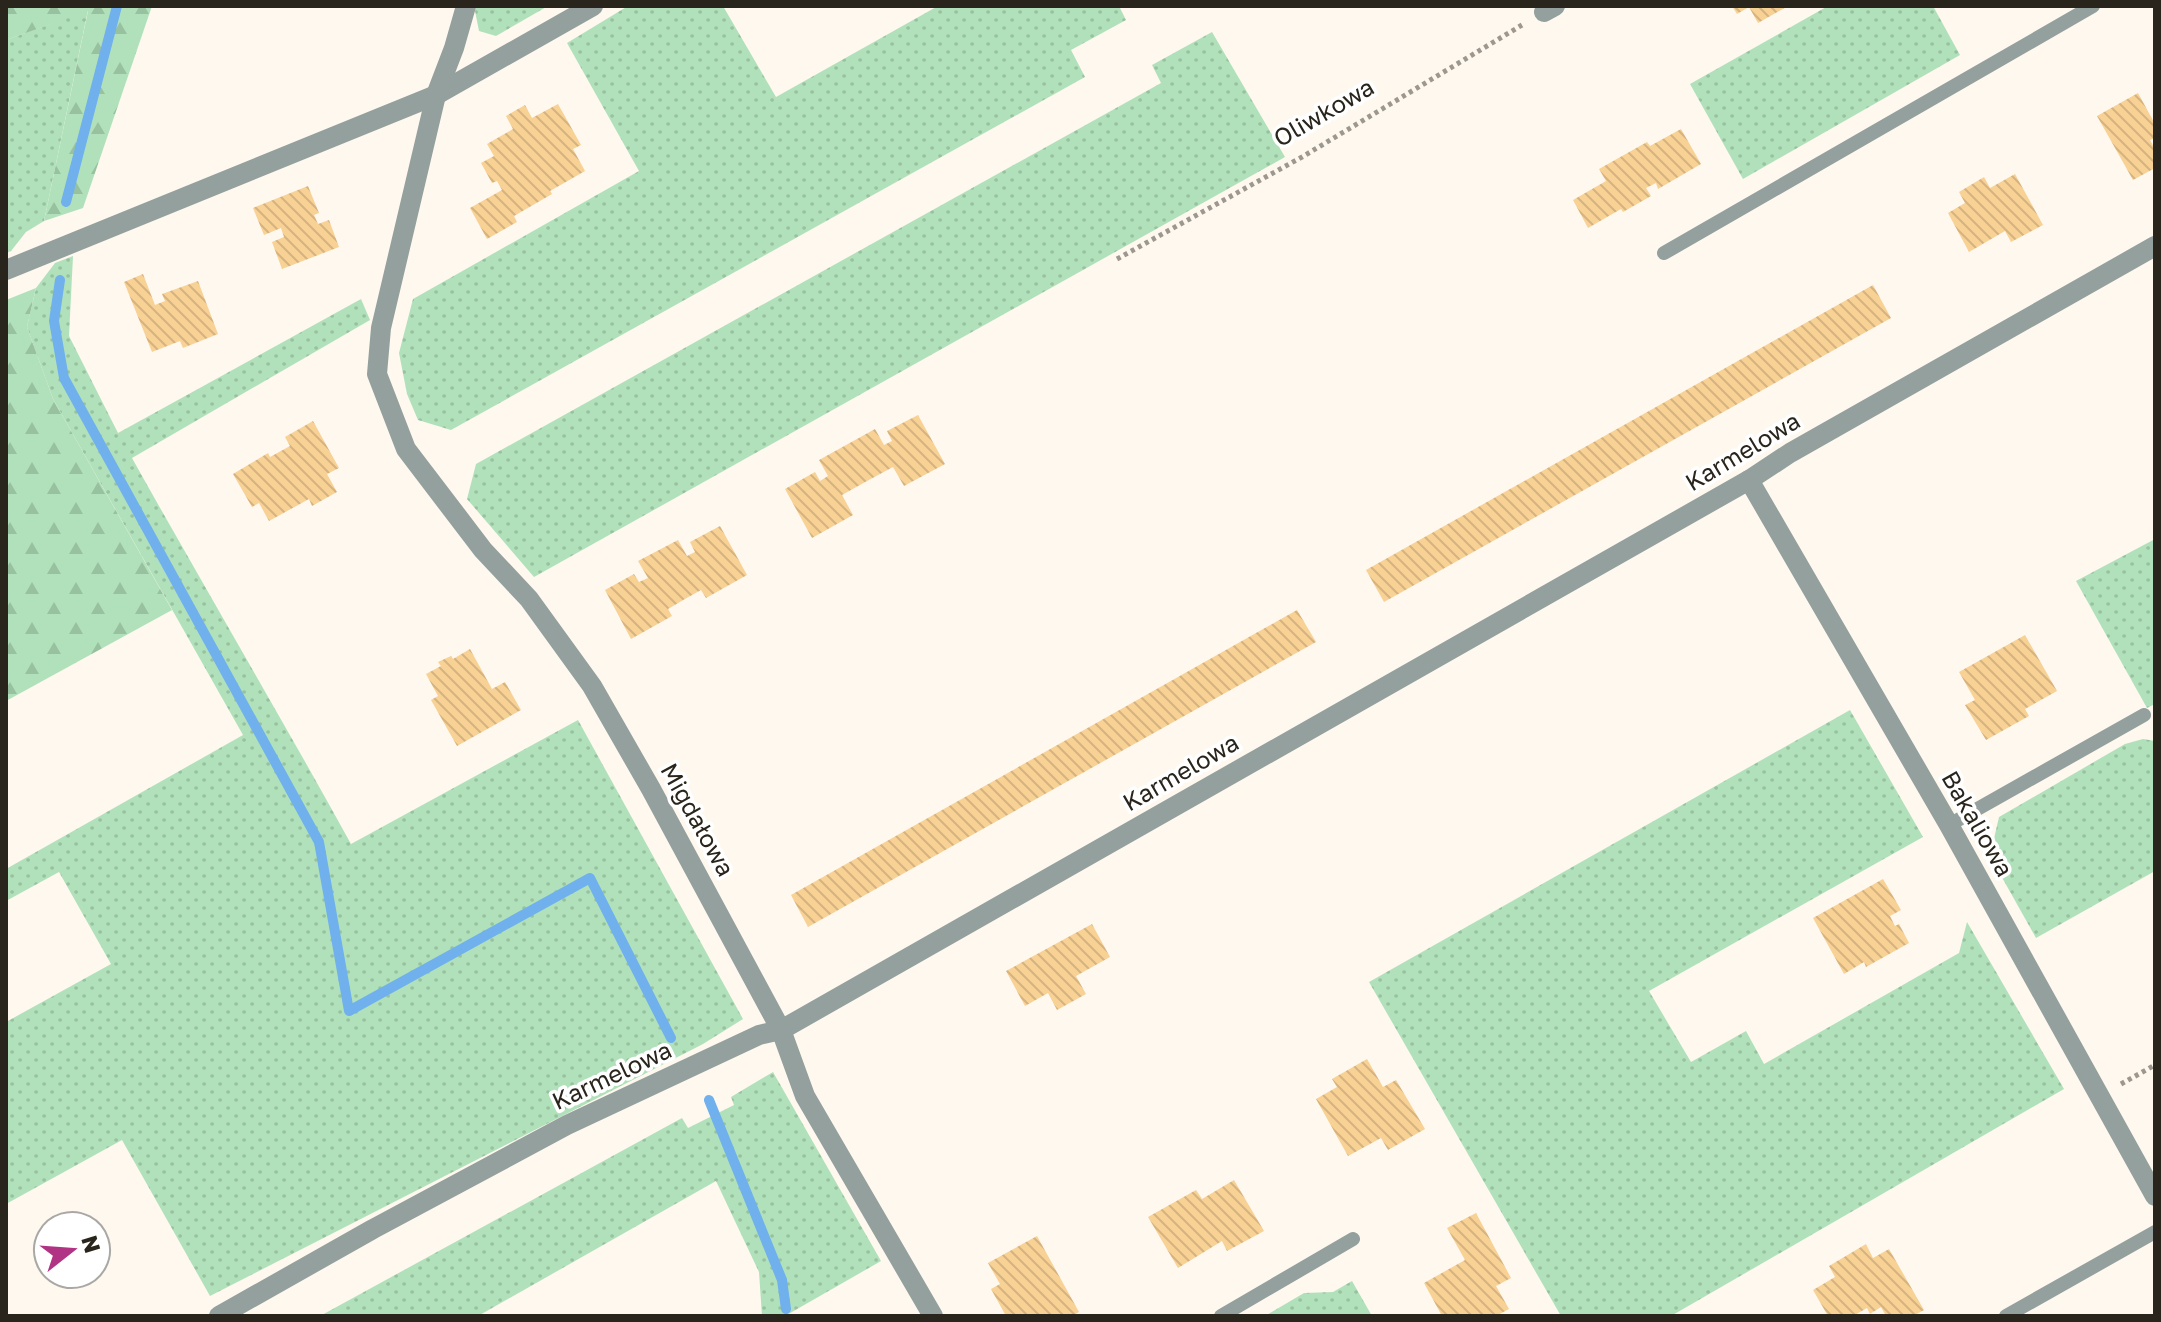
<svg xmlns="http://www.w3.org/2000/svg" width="2161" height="1322" viewBox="0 0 2161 1322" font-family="'Golos Text',sans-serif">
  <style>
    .grass { fill: url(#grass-dots) }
    .forest { fill: url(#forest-firs) }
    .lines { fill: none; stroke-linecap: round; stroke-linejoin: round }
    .stream { stroke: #70b0ed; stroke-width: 10 }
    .building { fill: url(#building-back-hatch) }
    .path { stroke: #9d988f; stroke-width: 5; stroke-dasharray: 4 4; stroke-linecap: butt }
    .lane { stroke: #94a09d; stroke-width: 14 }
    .street { stroke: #94a09d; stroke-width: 20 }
    .labels { text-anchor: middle; stroke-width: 7; stroke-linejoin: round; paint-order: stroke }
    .street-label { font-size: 24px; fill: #2a251c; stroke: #fff }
  </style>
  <defs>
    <pattern id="grass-dots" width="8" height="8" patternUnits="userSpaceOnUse" patternTransform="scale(2)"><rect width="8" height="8" fill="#b1e1ba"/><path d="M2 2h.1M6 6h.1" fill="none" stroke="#98c19f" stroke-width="1.8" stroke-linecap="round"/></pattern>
    <pattern id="forest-firs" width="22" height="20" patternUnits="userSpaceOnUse" patternTransform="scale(2)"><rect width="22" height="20" fill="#b1e1ba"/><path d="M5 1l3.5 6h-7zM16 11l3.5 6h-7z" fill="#98c19f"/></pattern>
    <pattern id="building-back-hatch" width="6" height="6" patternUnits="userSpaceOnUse" patternTransform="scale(2)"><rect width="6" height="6" fill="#f8d195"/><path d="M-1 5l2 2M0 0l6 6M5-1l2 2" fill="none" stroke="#d5b380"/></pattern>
  </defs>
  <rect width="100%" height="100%" fill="#fef8ef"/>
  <!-- grass -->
  <g class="grass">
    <path d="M476,6H548L496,36L479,31L475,11Z"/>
    <path d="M628,6H723L776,97L938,6H1119L1126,20L1071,50L1085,77L451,430L418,420L407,394L399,353L413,299L639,171L567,43Z"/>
    <path d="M1828,6H1933L1960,55L1743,179L1690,84Z"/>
    <path d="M88,10L44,221L26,232L11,251L6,253V40Z"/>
    <path d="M1212,32L1285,157L534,577L467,499L476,464L1161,83L1152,65Z"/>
    <path d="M73,256L69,336L118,433L361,299L370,320L132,458C204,587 280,715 351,844L578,720L743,1019L703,1044L210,1296L122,1140L6,1204V1022L111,964L59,872L6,901V869L243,735L53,399L27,327L36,288L55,263Z"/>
    <path d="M2155,539V704L2147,708L2076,581Z"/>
    <path d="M1850,710L1923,837L1649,991L1691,1062L1746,1031L1764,1064L1959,953L1967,922L2064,1089L1671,1316H1561L1369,982Z"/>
    <path d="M2143,739L2155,741V871L2036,938L1990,856L1999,817L2125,744Z"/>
    <path d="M773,1072L881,1261L785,1316H762L759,1272L716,1181L478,1316H320L682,1118L688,1128L734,1105L731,1097Z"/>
    <path d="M1352,1281L1372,1316H1265L1304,1293L1333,1292Z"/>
  </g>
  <!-- forest -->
  <g class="forest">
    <path d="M6,6H152L83,208L44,221L88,11L6,40Z"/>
    <path d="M36,288L27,327L53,399L172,610L6,701V300Z"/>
  </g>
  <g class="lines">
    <!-- stream -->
    <g class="stream">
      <path d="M66,202L117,6"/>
      <path d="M60,280L54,321L64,378L319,842L349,1011L590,878L671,1038"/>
      <path d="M709,1100L782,1280L786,1309"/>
    </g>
  </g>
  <!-- building -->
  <g class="building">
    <path d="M1732,6H1788L1758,23L1749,7L1737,14Z"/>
    <path d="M2138,93L2155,124V138L2150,140L2155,149V168L2133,180L2097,116Z"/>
    <path d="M558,104L581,145L573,149L585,171L550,191L552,194L514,216L517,222L487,239L470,208L502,190L497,181L492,183L481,163L494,156L487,144L513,129L506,116L525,105L532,118Z"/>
    <path d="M1681,129L1701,164L1658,189L1656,183L1646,188L1651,196L1623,212L1621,209L1588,228L1573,200L1606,181L1599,169L1647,142L1650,146Z"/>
    <path d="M2015,174L2043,225L2011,242L2005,231L1969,252L1948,213L1965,203L1959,192L1984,177L1990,188Z"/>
    <path d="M308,186L319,213L314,215L318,224L329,220L339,247L282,269L272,242L284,237L281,228L264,235L253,208Z"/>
    <path d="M143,274L155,305L165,301L162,294L198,281L218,334L183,348L180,341L152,352L124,282Z"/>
    <path d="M1873,285L1891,318L1384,602L1366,570Z"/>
    <path d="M918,415L945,464L904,486L893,467L867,481L842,495L853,515L812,538L785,489L815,472L820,481L828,476L819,460L875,429L884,445L892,441L887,431Z"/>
    <path d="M313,421L339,468L327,474L337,492L312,506L309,499L269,521L259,503L252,507L233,474L268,453L270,457L290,446L285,437Z"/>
    <path d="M720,526L747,575L706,598L701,590L685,599L668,609L672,616L631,639L605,590L634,574L639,582L648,578L638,561L678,540L687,556L695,552L690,542Z"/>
    <path d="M1297,610L1316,642L808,927L791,895Z"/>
    <path d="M2025,635L2057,691L2025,709L2029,716L1986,740L1965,705L1975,700L1959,672Z"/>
    <path d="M470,649L492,689L505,682L521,710L457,746L431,700L438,696L426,674L441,666L438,662L451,656L453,659Z"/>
    <path d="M1883,879L1901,910L1890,916L1895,926L1899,924L1909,943L1866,967L1864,962L1844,974L1813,918Z"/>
    <path d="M1092,924L1110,957L1076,976L1086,994L1057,1010L1048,993L1025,1006L1006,971Z"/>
    <path d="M1367,1059L1383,1087L1396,1080L1425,1129L1388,1150L1381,1138L1348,1156L1316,1099L1337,1087L1332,1079Z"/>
    <path d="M1234,1180L1264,1231L1227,1251L1222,1241L1178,1268L1148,1217L1196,1190L1202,1199Z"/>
    <path d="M1476,1213L1511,1278L1496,1286L1509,1309L1496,1316H1442L1424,1283L1465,1260L1447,1228Z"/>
    <path d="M1037,1236L1079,1312L1072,1316H1006L991,1289L1000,1284L988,1263Z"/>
    <path d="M1866,1244L1873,1258L1889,1249L1924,1310L1913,1316H1886L1881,1307L1870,1314L1867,1308L1853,1316H1828L1813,1290L1835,1277L1829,1266Z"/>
  </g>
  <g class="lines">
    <!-- path -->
    <g class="path">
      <path d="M1117,259L1302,157L1522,25"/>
      <path d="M2121,1084L2155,1065"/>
    </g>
    <!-- lane -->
    <g class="lane">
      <path d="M1664,253L2093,6"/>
      <path d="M1949,825L2144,715"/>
      <path d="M1221,1316L1353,1239"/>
      <path d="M2006,1316L2155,1232"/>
    </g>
    <!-- street -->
    <g class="street">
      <path d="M466,6L454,48L436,95L381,328L377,374L406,449L483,550L529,599L592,686L651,789L781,1030L805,1096L933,1316"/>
      <path d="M1544,12L1555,6"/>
      <path d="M6,270L436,95L593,6"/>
      <path d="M1749,480L1949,825L2155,1196"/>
      <path d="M219,1316L373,1229L567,1125L759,1035L781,1030L1749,480L1790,453L2155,246"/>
    </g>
  </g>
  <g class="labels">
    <!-- street labels -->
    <g class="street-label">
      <text transform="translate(1324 113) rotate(-30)" y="8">Oliwkowa</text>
      <text transform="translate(1743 452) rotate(-31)" y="8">Karmelowa</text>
      <text transform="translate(1181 773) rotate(-30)" y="8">Karmelowa</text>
      <text transform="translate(697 820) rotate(61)" y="8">Migdałowa</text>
      <text transform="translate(1977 824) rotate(60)" y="8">Bakaliowa</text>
      <text transform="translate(612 1076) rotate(-25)" y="8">Karmelowa</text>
    </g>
  </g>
  <!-- border -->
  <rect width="2161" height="1322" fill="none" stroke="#2a251c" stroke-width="16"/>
  <!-- north arrow -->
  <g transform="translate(72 1250) rotate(73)"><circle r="38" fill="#ffffff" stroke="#aaa8a4" stroke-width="2"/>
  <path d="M0-6L14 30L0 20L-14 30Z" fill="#b03384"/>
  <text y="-12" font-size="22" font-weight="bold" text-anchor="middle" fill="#2a251c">N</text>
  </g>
</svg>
